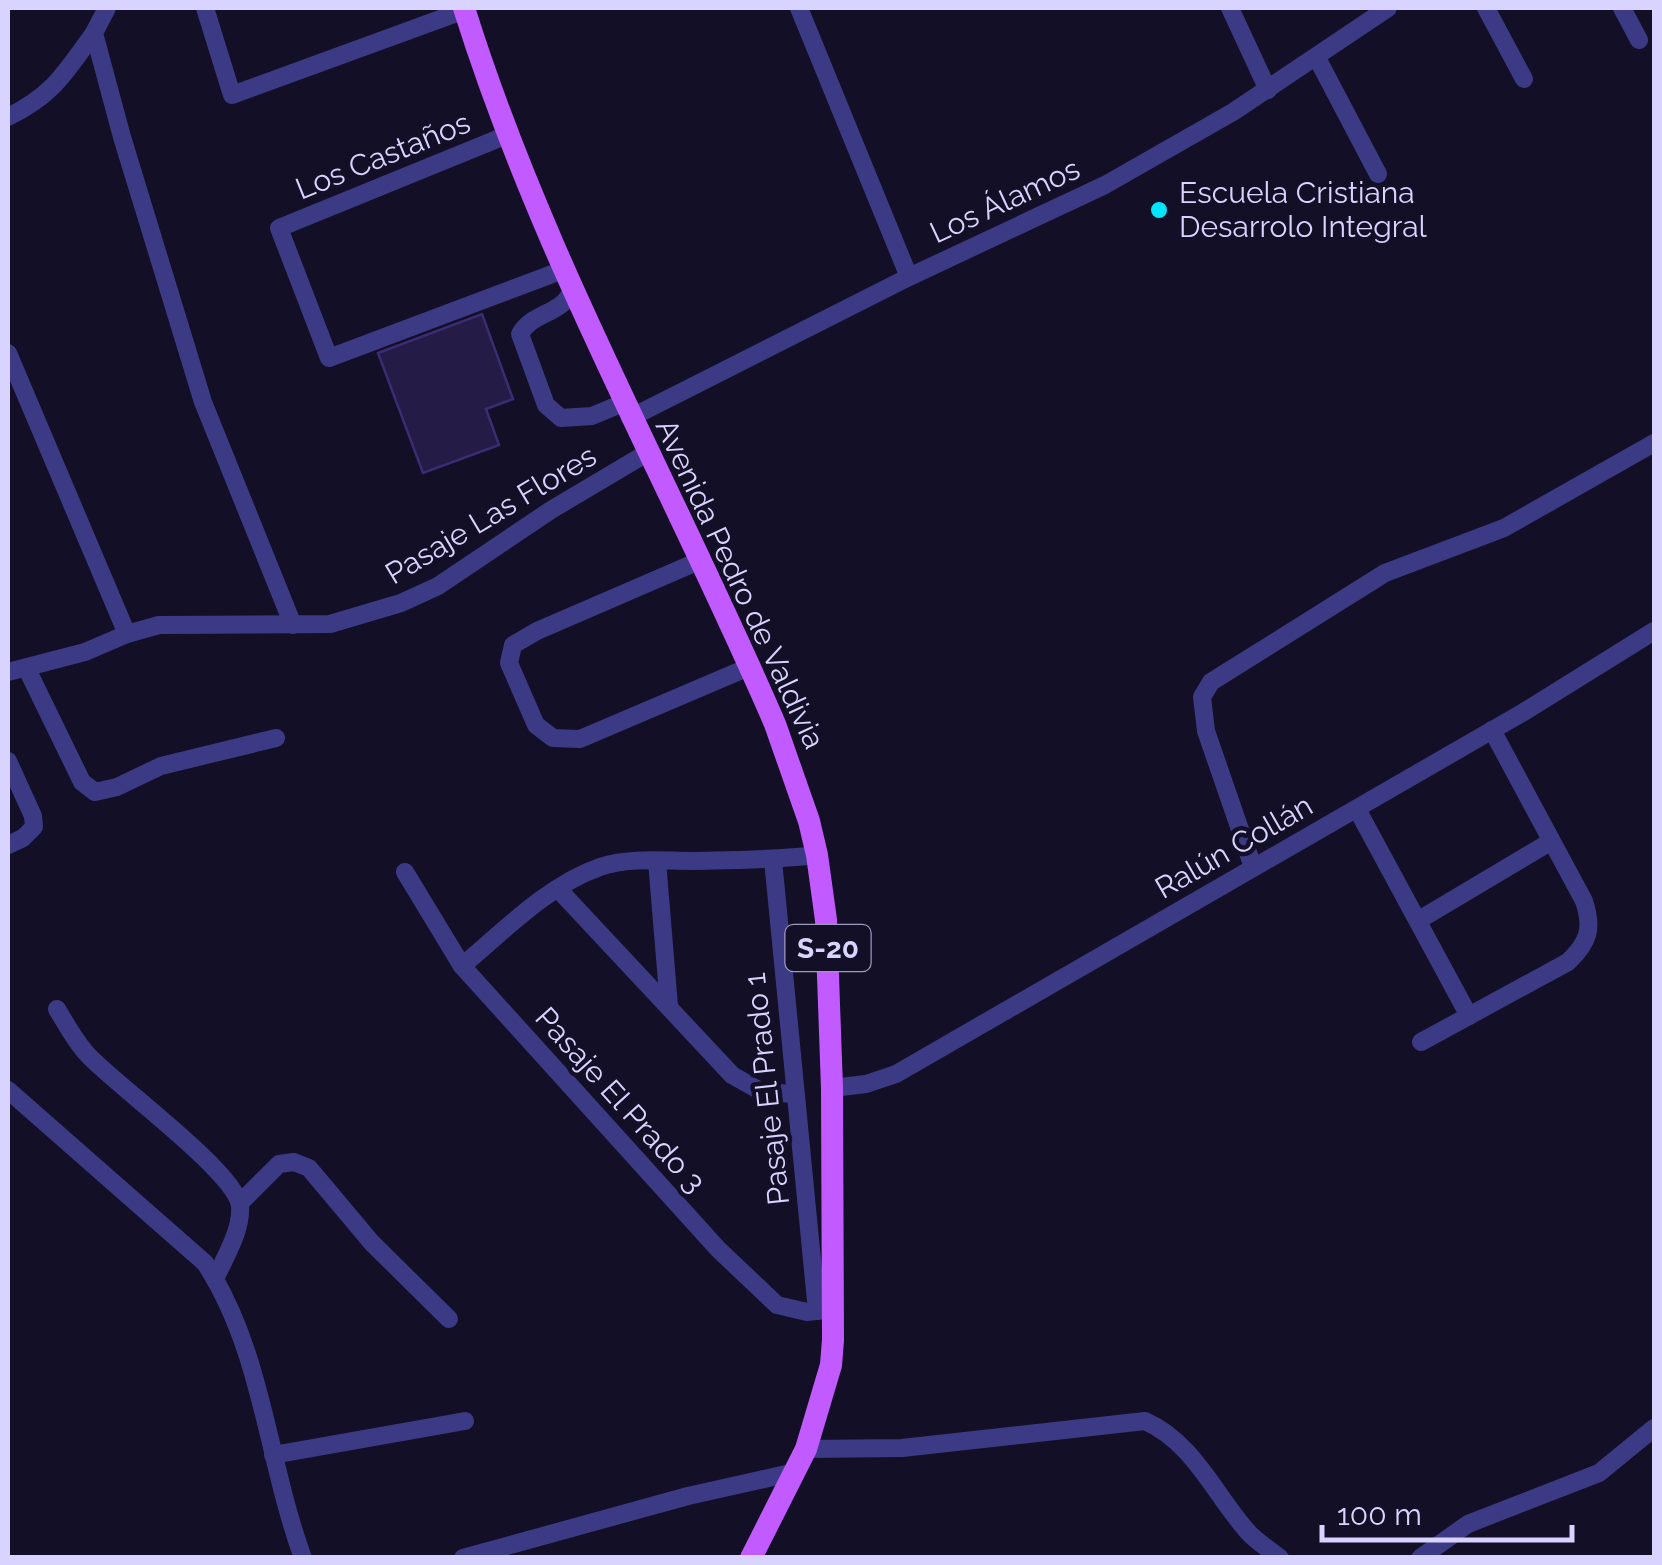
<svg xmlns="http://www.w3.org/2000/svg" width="1662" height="1565" viewBox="0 0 1662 1565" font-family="Raleway,sans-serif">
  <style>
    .building { fill: #241b47; stroke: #3b2d73; stroke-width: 2.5 }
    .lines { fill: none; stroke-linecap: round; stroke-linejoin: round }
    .minor { stroke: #3d3a85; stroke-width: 18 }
    .major { stroke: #c25bff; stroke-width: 22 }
    .poi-dot { fill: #00e5ff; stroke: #130f26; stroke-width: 4 }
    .labels { text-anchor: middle; stroke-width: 9; stroke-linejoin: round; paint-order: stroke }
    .shield { fill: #130f26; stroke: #9e99be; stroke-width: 2.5 }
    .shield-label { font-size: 28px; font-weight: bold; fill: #d9d4ff }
    .street-label { font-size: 30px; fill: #d9d4ff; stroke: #130f26 }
    .poi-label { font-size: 30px; fill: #d9d4ff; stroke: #130f26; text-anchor: start }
  </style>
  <rect width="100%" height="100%" fill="#130f26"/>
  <!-- building -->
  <path class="building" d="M482,314L513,399L486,409L499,445L423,473L378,353Z"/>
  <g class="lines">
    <!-- minor -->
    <g class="minor">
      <path d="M107,8L94,33L122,137L203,402L293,625"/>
      <path d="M205,8L232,95L465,10"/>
      <path d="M799,8L909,277"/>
      <path d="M1230,8L1268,90"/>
      <path d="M1486,8L1524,79"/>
      <path d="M1622,8L1639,40"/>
      <path d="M1317,58L1378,174"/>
      <path d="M8,117C53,95 65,73 94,33"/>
      <path d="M507,135L279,228L329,358L563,270"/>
      <path d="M572,291C561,315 532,312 520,334L546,405L561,418L592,416L623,403"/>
      <path d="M8,353L127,634"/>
      <path d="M630,418L909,277L1105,185L1233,112L1388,8"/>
      <path d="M699,561L537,631L513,645L509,663L536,725L553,738L580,739L749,667"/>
      <path d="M27,669L82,782L95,792L117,787L161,766L276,738"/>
      <path d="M8,672L85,652L127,634L159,625L330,624L401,603L438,586L551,510L647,453"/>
      <path d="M8,761L33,816L34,827L23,838L8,845"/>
      <path d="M1357,809L1469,1016"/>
      <path d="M773,860L817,1311"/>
      <path d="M657,861L669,1006"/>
      <path d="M1253,867L1206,731L1202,697L1211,682L1385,573L1504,528L1654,443"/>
      <path d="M405,872L462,966L718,1249L777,1305L807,1312L833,1309"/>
      <path d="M559,890L732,1075L762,1092L794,1094"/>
      <path d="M1419,920L1550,842"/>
      <path d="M462,966C504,931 548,885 600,867C630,857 662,861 693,861C735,860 776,860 817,855"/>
      <path d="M57,1009C66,1024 75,1041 87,1054C114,1084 236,1172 240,1206C242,1230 225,1257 215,1279"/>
      <path d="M1421,1042L1568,962C1589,942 1593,928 1584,901L1492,730"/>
      <path d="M832,1088L866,1084L896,1074L1522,713L1654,631"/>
      <path d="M8,1090L205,1263C263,1352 267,1460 303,1558"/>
      <path d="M240,1203L279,1164L294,1162L309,1168L372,1243L449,1319"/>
      <path d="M806,1449L902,1448L1145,1421C1193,1442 1215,1495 1248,1532C1257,1542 1269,1549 1280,1558"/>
      <path d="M273,1455L465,1421"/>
      <path d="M463,1558L688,1496L795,1472"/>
      <path d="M1420,1558L1468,1524L1599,1473L1654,1428"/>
    </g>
    <!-- major -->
    <path class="major" d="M464,8C542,258 672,485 775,724L809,821L817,855L826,920L832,1088L833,1340L831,1365L806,1449L751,1558"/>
  </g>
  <!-- markers -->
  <circle class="poi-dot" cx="1159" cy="210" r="10"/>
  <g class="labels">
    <!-- shield labels -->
    <rect class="shield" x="785.5" y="925" width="85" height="46" rx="8"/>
    <g class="shield-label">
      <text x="828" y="958">S-20</text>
    </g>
    <!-- street labels -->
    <g class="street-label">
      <text transform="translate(383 156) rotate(-22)" y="10">Los Castaños</text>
      <text transform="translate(1005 201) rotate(-25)" y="10">Los Álamos</text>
      <text transform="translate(491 515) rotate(-31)" y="10">Pasaje Las Flores</text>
      <text transform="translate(740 584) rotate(65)" y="10">Avenida Pedro de Valdivia</text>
      <text transform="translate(1234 847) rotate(-30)" y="10">Ralún Collán</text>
      <text transform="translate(767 1089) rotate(-96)" y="10">Pasaje El Prado 1</text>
      <text transform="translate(620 1100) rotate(48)" y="10">Pasaje El Prado 3</text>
    </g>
    <!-- poi labels -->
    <g class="poi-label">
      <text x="1179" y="203">Escuela Cristiana<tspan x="1179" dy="34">Desarrolo Integral</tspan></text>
    </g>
  </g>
  <!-- border -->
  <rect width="1662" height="1565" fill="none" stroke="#d9d4ff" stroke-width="20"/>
  <!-- scale -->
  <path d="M1322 1525v15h250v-15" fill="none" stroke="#d9d4ff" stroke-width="5"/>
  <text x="1337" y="1525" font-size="30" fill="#d9d4ff" stroke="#130f26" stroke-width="8" paint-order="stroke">100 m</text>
</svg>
